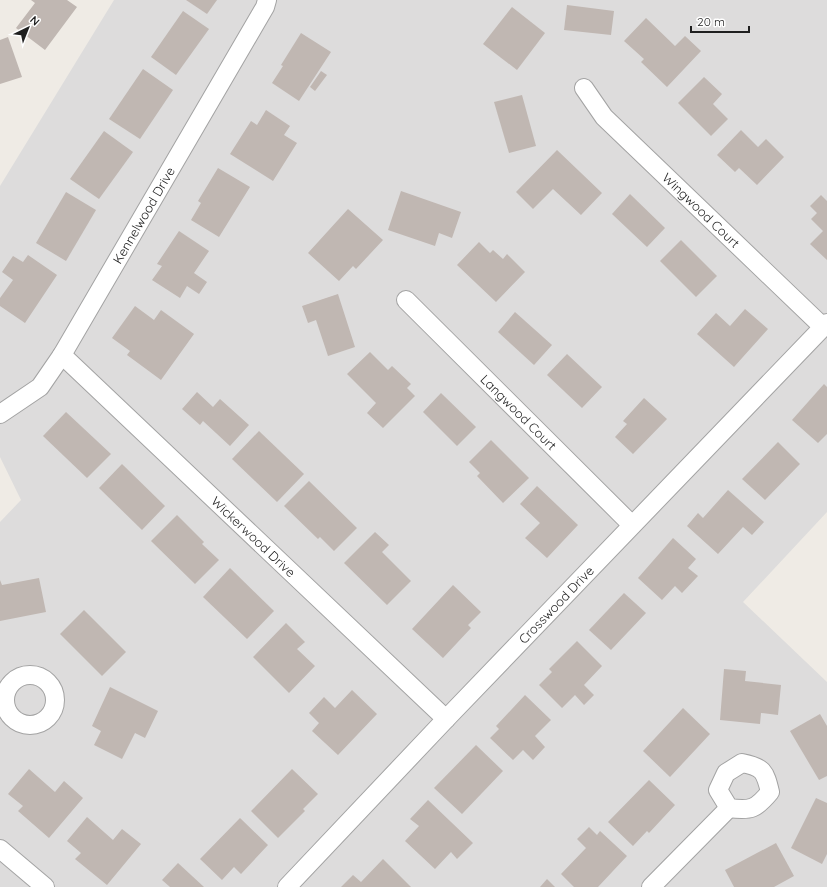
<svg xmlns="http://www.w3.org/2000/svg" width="827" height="887" viewBox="0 0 827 887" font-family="Quicksand,sans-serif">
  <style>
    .residential { fill: #dddcdc }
    .building { fill: #c0b7b2 }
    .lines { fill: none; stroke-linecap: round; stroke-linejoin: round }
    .street-casing { stroke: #a3a3a3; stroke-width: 20 }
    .street { stroke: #fff; stroke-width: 18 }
    .labels { text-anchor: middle; stroke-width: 3; stroke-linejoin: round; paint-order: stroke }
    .street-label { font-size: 13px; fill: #1f1f1f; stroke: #fff }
  </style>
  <rect width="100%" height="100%" fill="#efebe5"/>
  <!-- residential -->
  <path class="residential" d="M114,0H827V512L743,602L827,682V887H0V522L21,500L0,457V186Z"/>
  <!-- building -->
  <g class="building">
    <path d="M31,0H67L77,7L45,50L16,28L35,3Z"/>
    <path d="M186,0H217L207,14Z"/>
    <path d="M567,5L614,11L611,35L564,30Z"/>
    <path d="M512,7L545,33L517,70L483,44Z"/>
    <path d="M183,11L209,29L176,75L151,57Z"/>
    <path d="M646,18L675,46L685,36L701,51L667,87L641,62L644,59L624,41Z"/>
    <path d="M301,33L331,52L299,101L272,83L283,66L281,65Z"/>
    <path d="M8,37L22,77L0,84V40Z"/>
    <path d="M143,69L173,90L140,139L109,119Z"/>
    <path d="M321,71L327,75L315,91L310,87Z"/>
    <path d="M704,77L722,94L713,104L728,119L711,136L678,103Z"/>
    <path d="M522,95L536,146L509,153L494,102Z"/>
    <path d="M266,110L290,126L284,135L297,143L273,181L230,154L251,121L257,125Z"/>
    <path d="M741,130L758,147L766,139L784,157L757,185L739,168L735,172L717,155Z"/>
    <path d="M104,131L133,152L99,199L70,179Z"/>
    <path d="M557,150L602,193L581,215L553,189L533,209L516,192Z"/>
    <path d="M218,168L250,187L219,237L191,220L201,203L198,201Z"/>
    <path d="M401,191L461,212L452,238L439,233L435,246L388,230Z"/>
    <path d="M66,192L96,210L66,261L36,243Z"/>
    <path d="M630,194L665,228L647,247L612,214Z"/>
    <path d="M821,195L827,201V260L810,244L823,231L811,219L817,213L810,206Z"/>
    <path d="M348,209L383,240L356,269L353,266L339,281L308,253Z"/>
    <path d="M179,231L209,251L194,273L207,282L199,294L187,286L180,298L152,280L162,266L157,264Z"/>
    <path d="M681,240L717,276L696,297L660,261Z"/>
    <path d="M479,242L490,253L493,250L503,259L507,254L525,272L496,302L457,265Z"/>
    <path d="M28,255L57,275L25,323L0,306V298L13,280L2,272L13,256L23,262Z"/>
    <path d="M338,294L355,347L328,356L316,320L308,323L302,306Z"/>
    <path d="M135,306L154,320L161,310L194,334L161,380L127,355L130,351L112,338Z"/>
    <path d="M745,309L768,329L734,367L697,334L716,313L730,326Z"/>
    <path d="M515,312L552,345L534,365L498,332Z"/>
    <path d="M370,352L388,370L392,366L411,384L407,388L415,396L383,428L367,413L376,403L347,374Z"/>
    <path d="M567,354L602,387L582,408L547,375Z"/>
    <path d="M824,384L827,387V434L818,443L792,420Z"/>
    <path d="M197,392L213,407L220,399L249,425L230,446L203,421L200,425L182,409Z"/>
    <path d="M441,393L476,427L457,446L423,412Z"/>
    <path d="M644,398L667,419L633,454L615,437L627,424L623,421Z"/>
    <path d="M66,412L111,454L87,478L43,436Z"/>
    <path d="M259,431L304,474L277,502L232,459Z"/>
    <path d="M491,440L529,478L503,503L477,476L480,473L469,462Z"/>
    <path d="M778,442L800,464L765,500L742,479Z"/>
    <path d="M122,464L165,506L142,530L99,488Z"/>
    <path d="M309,481L357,528L334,551L320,537L318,539L284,506Z"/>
    <path d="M537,486L578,525L547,558L525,538L540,523L520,504Z"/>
    <path d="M728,490L764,522L752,535L743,527L718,554L687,526L698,513L703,518Z"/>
    <path d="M177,515L204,542L202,544L219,560L195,584L151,541Z"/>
    <path d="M375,532L389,545L382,552L411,581L387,605L344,563Z"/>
    <path d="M673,538L696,559L688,568L698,576L682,593L675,586L662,600L638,578Z"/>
    <path d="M230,568L274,611L247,639L203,597Z"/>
    <path d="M39,578L46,612L0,621V580L2,585Z"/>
    <path d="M453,585L481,612L468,625L471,628L443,658L412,629Z"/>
    <path d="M624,593L646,613L611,650L589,630Z"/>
    <path d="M84,610L126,652L102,676L60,634Z"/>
    <path d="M286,623L305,642L297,649L315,666L289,693L253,657Z"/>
    <path d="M577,641L602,666L584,685L594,695L584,705L575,695L562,708L539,685L552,672L549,669Z"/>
    <path d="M724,669L746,671L745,681L781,685L778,715L761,713L760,724L720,720Z"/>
    <path d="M110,687L158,711L145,738L135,733L122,759L94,745L101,731L92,726Z"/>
    <path d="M352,690L377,714L338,755L312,731L319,723L309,713L324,697L335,708Z"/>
    <path d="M525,695L551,720L535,736L545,747L533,760L523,750L513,760L490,738L499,729L496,726Z"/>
    <path d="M683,708L710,734L670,777L643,751Z"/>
    <path d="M820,714L827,726V776L819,780L790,731Z"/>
    <path d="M476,745L503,771L462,814L434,788Z"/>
    <path d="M29,769L55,792L64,781L83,798L49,838L18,811L23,806L8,794Z"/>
    <path d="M292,769L318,794L303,809L305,811L278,838L251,811Z"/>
    <path d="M649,780L675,805L649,833L647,831L633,846L608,822Z"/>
    <path d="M816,798L827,803V854L822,864L791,848Z"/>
    <path d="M428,800L473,843L457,859L451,852L435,869L405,841L419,826L410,819Z"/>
    <path d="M87,817L113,840L122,829L141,844L107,885L75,859L81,853L67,841Z"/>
    <path d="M240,818L268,845L241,874L234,867L222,880L200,859Z"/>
    <path d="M589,827L597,835L600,831L627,856L598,887H574L561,874L586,848L577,839Z"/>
    <path d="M776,843L794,876L774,887H734L725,870Z"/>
    <path d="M383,859L411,887H341L353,875L361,882Z"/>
    <path d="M178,863L204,887H170L162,880Z"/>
    <path d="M547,879L555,887H540Z"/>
  </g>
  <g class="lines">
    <defs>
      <g id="street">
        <path id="s1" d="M584,88L604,117L823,327"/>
        <path id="s2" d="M406,300L632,525"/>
        <path id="s3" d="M62,355L446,719"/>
        <path id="s4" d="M0,414L40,387L62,355L265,7L267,0"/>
        <circle cx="30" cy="700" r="25"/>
        <path d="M742,763C763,767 765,771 770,792C756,809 751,811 729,808L718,790L726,773Z"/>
        <path d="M0,849L45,887"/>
        <path id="s5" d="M287,887L446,719L827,323"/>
        <path d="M651,887L729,808"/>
      </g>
    </defs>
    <!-- street casing -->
    <use href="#street" class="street-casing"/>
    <!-- street -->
    <use href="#street" class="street"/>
  </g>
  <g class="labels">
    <!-- street labels -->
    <g class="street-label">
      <text dy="5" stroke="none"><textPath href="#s1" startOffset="170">Wingwood Court</textPath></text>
      <text dy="5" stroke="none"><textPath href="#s4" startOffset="249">Kennelwood Drive</textPath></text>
      <text dy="5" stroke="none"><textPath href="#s2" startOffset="159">Langwood Court</textPath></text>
      <text dy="5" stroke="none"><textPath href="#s3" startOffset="264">Wickerwood Drive</textPath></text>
      <text dy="5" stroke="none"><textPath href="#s5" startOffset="390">Crosswood Drive</textPath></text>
    </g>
  </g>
  <!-- north arrow -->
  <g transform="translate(28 28) rotate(43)" stroke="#ffffff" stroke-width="3" paint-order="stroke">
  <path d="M0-3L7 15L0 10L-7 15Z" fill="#1f1f1f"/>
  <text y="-6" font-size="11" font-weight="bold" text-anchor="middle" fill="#1f1f1f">N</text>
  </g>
  <!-- scale -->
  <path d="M691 26v6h58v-6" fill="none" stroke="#1f1f1f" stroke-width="2"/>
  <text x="697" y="26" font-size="12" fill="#1f1f1f" stroke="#ffffff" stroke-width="3" paint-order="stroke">20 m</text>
</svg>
